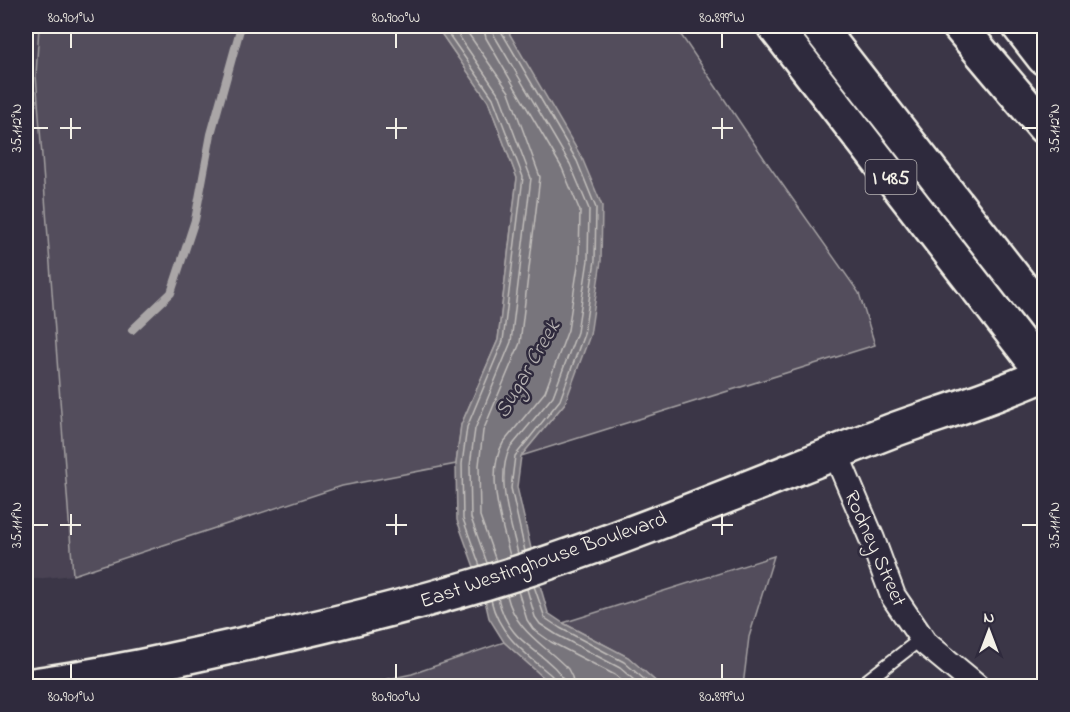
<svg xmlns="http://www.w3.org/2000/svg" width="1070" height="712" viewBox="0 0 1070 712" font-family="'Indie Flower',sans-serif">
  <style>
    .built { fill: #484352 }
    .green { fill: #534e5c; stroke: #a4a0a2; stroke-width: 1.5 }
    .water { fill: #78747b; stroke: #aaa6a7; stroke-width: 1.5 }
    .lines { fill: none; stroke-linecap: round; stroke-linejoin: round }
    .shore { stroke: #c2bfbc; stroke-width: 1.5 }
    .stream { stroke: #aaa6a7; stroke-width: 8 }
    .service-casing { stroke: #f4f1e8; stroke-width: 16 }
    .minor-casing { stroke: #f4f1e8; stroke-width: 28 }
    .secondary-casing { stroke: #f4f1e8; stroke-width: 38 }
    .motorway-casing { stroke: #f4f1e8; stroke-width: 38 }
    .service { stroke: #2f2a3d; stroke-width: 12 }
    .minor { stroke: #2f2a3d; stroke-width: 24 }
    .secondary { stroke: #2f2a3d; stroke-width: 33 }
    .motorway { stroke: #2f2a3d; stroke-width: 33 }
    .ticks { fill: none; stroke: #f4f1e8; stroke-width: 2 }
    .labels { text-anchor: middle; stroke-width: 5; stroke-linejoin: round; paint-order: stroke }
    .shield { fill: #2f2a3d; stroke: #b9b5b5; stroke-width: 1.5 }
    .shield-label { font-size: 20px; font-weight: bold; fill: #f4f1e8 }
    .street-label { font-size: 21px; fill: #f4f1e8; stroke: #2f2a3d }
    .water-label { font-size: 22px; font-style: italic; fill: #b6b2b2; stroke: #2f2a3d }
    .neatline { fill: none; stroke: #f4f1e8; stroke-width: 2 }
    .ticks-label { font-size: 15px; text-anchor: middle; fill: #f4f1e8 }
  </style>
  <rect width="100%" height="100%" fill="#3b3647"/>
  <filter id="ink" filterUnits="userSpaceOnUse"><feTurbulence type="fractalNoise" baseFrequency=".0167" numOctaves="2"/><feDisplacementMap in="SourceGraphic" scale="12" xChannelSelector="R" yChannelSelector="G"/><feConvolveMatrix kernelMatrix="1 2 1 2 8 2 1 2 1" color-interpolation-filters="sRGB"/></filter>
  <g filter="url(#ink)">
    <!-- built -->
    <path class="built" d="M26,26H39L36,75L73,575L26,580Z"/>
    <!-- green -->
    <g class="green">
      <path d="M39,26H436L488,101L517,178L498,340L461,425L456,464L342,486L73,575L36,75Z"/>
      <path d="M505,26H675L770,167L859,293L875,345L521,456L565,403Z"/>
      <path d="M774,556L749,637L743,686H661L628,657L563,623Z"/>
      <path d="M504,642L553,686H356L412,674Z"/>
    </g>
    <!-- water -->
    <path class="water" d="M436,26H505L582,158L602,206L601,261L590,335L565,403L521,456L517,487L537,575L548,613L563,623L628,657L661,686H553L504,642L489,618L483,592L457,520L456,464L461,425L498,340L517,178L488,101Z"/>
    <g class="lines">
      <!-- shore -->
      <g class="shore">
        <path d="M443,26L493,98L523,177L503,341L467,427L462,464L463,519L480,566"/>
        <path d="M452,26L500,96L531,178L511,342L475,429L470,465L471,518L487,563"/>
        <path d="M463,26L509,92L540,177L520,343L483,431L479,465L480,516L496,561"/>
        <path d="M483,26L486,38L562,168L580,211L579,259L568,330L545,392L503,443C485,474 502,524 510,556"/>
        <path d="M492,26L494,35L570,164L589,209L588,260L577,332L553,396L510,448C495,478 511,523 518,554"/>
        <path d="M500,26L501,31L577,161L596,208L595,260L584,334L560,400L515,456L511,488L525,551"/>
        <path d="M534,586L545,618L560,628L624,662L652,686"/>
        <path d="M527,589L535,617L540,624L557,635L620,668L641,686"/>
        <path d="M518,591L527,620L533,629L551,642L615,675L628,686"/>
        <path d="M507,595C515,631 544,644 568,669L572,677L574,686"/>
        <path d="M498,598C501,611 505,621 514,632C526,648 563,666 565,686"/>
        <path d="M491,600C499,635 525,653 551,675L556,681L557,686"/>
      </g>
      <!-- stream -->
      <path class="stream" d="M132,330L171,293L195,220L211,134L241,26"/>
      <defs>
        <path id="service" d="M860,686L922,638"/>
        <path id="minor" d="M836,454L872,539L893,596L925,643L977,686"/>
        <path id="secondary" d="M26,686C95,677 163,662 231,647C327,626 423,603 517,573C641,533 762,481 883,434C911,423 941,414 969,404C995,395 1020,385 1044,375"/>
        <g id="motorway">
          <path d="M774,26L1044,374"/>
          <path d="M818,26L1044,316"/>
          <path d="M959,26L1044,127"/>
          <path d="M1019,26L1044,58"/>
        </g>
      </defs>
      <!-- service casing -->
      <use href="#service" class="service-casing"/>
      <!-- minor casing -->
      <use href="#minor" class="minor-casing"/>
      <!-- secondary casing -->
      <use href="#secondary" class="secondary-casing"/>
      <!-- motorway casing -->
      <use href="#motorway" class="motorway-casing"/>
      <!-- service -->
      <use href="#service" class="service"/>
      <!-- minor -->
      <use href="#minor" class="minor"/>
      <!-- secondary -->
      <use href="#secondary" class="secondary"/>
      <!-- motorway -->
      <use href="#motorway" class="motorway"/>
    </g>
  </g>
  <!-- ticks -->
  <path class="ticks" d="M71,33V48M396,33V48M722,33V48M71,118V139M396,118V139M722,118V139M33,128H48M60,128H81M386,128H407M712,128H733M1022,128H1037M71,514V535M396,514V535M722,514V535M33,525H48M60,525H81M386,525H407M712,525H733M1022,525H1037M71,664V679M396,664V679M722,664V679"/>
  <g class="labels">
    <!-- shield labels -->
    <rect class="shield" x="865.5" y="160" width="51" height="34" rx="4.5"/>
    <g class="shield-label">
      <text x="891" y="184">I 485</text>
    </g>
    <!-- street labels -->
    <g class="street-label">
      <text transform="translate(876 548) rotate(66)" y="7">Rodney Street</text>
      <text transform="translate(543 559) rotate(-19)" y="7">East Westinghouse Boulevard</text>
    </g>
    <!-- water labels -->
    <g class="water-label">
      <text transform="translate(526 368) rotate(-60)" y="8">Sugar Creek</text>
    </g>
  </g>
  <!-- margin -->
  <rect width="1070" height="712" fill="none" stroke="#2f2a3d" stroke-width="66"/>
  <!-- north arrow -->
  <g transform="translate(989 631)" stroke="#2f2a3d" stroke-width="4.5" paint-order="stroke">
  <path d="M0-4.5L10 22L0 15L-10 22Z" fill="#f4f1e8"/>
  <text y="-9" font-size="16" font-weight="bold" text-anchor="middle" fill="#f4f1e8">N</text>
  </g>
  <rect x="33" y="33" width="1004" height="646" class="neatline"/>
  <g class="ticks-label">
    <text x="71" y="22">80.901°W</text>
    <text x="396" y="22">80.900°W</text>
    <text x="722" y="22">80.899°W</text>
    <text transform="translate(16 128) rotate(-90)" y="5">35.112°N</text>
    <text transform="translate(1054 128) rotate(-90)" y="5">35.112°N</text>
    <text transform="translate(16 525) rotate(-90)" y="5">35.111°N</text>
    <text transform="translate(1054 525) rotate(-90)" y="5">35.111°N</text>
    <text x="71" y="701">80.901°W</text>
    <text x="396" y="701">80.900°W</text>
    <text x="722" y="701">80.899°W</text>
  </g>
</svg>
